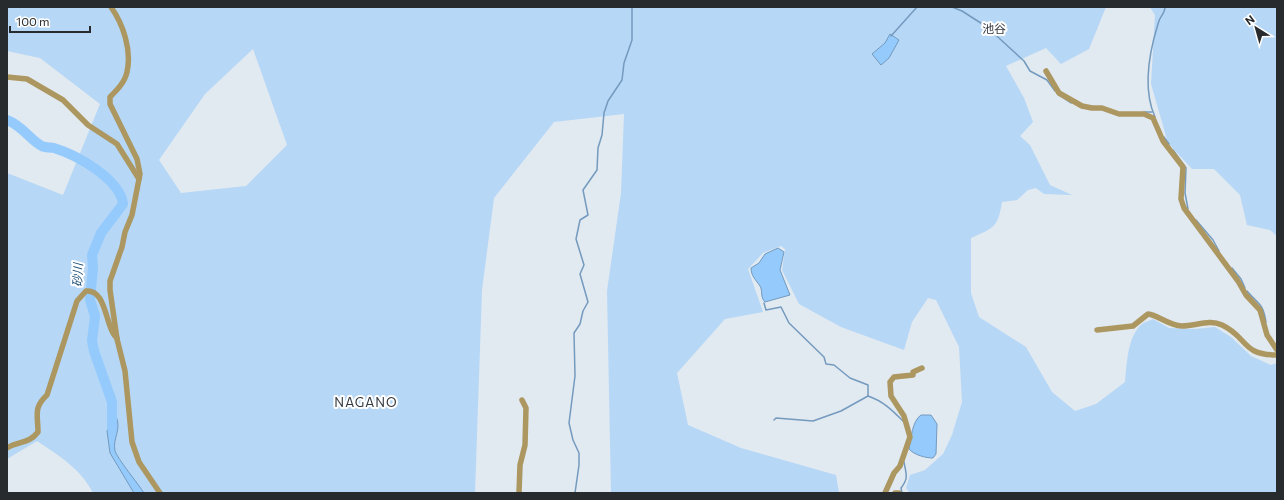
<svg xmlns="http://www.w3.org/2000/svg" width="1284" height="500" viewBox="0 0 1284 500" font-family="Commissioner,'Noto Sans JP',sans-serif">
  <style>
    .green { fill: #b6d7f6; fill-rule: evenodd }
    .water { fill: #94cafc; stroke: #749abe }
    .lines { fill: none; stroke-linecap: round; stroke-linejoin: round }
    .stream { stroke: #749abe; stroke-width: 1.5 }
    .river { stroke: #94cafc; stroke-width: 10 }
    .minor { stroke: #ac9760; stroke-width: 5.5 }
    .labels { text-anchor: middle; stroke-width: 4; stroke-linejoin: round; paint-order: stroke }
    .neighbourhood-label { font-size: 12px; fill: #333940; stroke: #fff }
    .water-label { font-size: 12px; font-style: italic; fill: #1b4c74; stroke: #fff }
    .quarter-label { font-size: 13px; letter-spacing: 1px; fill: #333940; stroke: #fff }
  </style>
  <rect width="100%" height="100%" fill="#e1e9f1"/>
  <!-- green -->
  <g class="green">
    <path d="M7,7H1106L1089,49L1061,64L1046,48L1006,66L1024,98L1033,122L1020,136L1030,145L1050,185L1072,195L1044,194L1036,188L1028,190L1017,200L1002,202C998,227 994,228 971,238V293L979,317L1026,347L1052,392L1075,411L1096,404L1125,382C1127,364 1127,337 1142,324C1144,322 1150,321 1153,319L1169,328L1195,329L1215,327L1231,337L1251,356L1271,365L1277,363V493H910L906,488L910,475L925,470L943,454L952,435L962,402L959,347L936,300L928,298L912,322L904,350L841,327L799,304L782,270L785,249L781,246L763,253L748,269L763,312L725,319L677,373L688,425L741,448L836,475L839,493H611L607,291L621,193L624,114L554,122L494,198L482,290L475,493H93C82,470 57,454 37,441L7,459V173L63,195L100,104L40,58L7,51ZM253,49L287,145L246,186L181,193L159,160L205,94Z"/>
    <path d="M1150,7H1277V236L1270,230L1247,225L1240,195L1214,169H1192L1168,143L1151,84L1155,15Z"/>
  </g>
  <!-- water -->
  <g class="water">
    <path d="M890,34L899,40L889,58L881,65L872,54L885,43Z"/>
    <path d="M778,248L784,252L780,270L790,295L765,302C760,297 763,291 760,286C756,280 751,276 751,268L759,263L765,254Z"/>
    <path d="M115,414C123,429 112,438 115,451C117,458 139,485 144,493H134L110,453L107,431L112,415Z"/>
    <path d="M921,415H931L937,424L936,454L933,458C926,458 914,455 909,449C911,439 912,421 921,415Z"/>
  </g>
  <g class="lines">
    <!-- stream -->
    <g class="stream">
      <path d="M952,7L962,11L987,27L1024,61L1030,71L1047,80L1055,91"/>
      <path d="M891,36L917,7"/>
      <path d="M1059,95L1071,103"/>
      <path d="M1144,112H1152"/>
      <path d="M1155,117C1142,88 1149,53 1158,24C1159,17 1165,14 1165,7"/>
      <path d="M1164,137L1169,144"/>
      <path d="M1173,150L1186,168L1185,193L1188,209"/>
      <path d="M1196,220L1213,240L1219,251"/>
      <path d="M1232,268L1241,279L1245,288"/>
      <path d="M1247,291C1259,305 1263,303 1266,322"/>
      <path d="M764,303L766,310L781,307L789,323L824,357L826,364L834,365L850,378L868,385V396C883,401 892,410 904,422"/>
      <path d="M774,420L776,418L813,421L841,411L868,396"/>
      <path d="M575,493L579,465V453L573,440L569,423L575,376L574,333L580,324L583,311L588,302L580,274L584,265L576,239L580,220L588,215L583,190L597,170L598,148L602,135L604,113L608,101L622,80L624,63L632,40V7"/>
      <path d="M902,493L901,488C909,478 906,474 904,462"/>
    </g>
    <!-- river -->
    <path class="river" d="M7,120C23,126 31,141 42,146C45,148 50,147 54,148C77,155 120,179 123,204L101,233L92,255L93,268L90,300L95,316L92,341L94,351L112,402V428"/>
    <!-- minor -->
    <g class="minor">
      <path d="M111,7C123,24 132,50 127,72C125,82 117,90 110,97V104L137,159L140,174L132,215L125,232L122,247L110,281V290L117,339L125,371L132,442L139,462L160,493"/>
      <path d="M1046,71L1059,93L1082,106L1092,108H1102L1119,114H1144L1153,118L1163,141L1183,167L1181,199L1184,208L1238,281L1246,295L1260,310L1267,335L1277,350"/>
      <path d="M7,77L27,79L63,100L88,125L117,144L139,179"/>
      <path d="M1097,330L1133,326L1148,314C1158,315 1168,325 1182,326C1196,326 1209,319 1222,325C1248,337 1241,355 1277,355"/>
      <path d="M7,448C18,441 29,444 38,432C38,415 33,408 47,395L77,301L86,291C107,289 105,328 117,338"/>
      <path d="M519,493L520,465L525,445L526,408L522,400"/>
      <path d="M885,493L894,473L900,466L910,437L904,416L891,396L890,382L894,377L913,375V372L922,368"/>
      <path d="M895,493H899"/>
    </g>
  </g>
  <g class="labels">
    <!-- neighbourhood labels -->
    <g class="neighbourhood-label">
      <text x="994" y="33">池谷</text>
    </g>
    <!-- water labels -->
    <g class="water-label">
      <text transform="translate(78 275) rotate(-88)" y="4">砂川</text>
    </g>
    <!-- quarter labels -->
    <g class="quarter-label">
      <text x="366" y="407">NAGANO</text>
    </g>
  </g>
  <!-- border -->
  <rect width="1284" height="500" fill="none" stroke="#282b2e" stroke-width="16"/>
  <!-- north arrow -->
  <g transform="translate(1256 28) rotate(323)" stroke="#ffffff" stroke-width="3" paint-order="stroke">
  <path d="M0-3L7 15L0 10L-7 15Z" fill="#282b2e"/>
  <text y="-6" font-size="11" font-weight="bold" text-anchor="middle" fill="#282b2e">N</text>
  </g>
  <!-- scale -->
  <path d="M10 26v6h80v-6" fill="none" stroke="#282b2e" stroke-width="2"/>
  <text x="16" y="26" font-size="12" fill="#282b2e" stroke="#ffffff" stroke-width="3" paint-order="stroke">100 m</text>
</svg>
